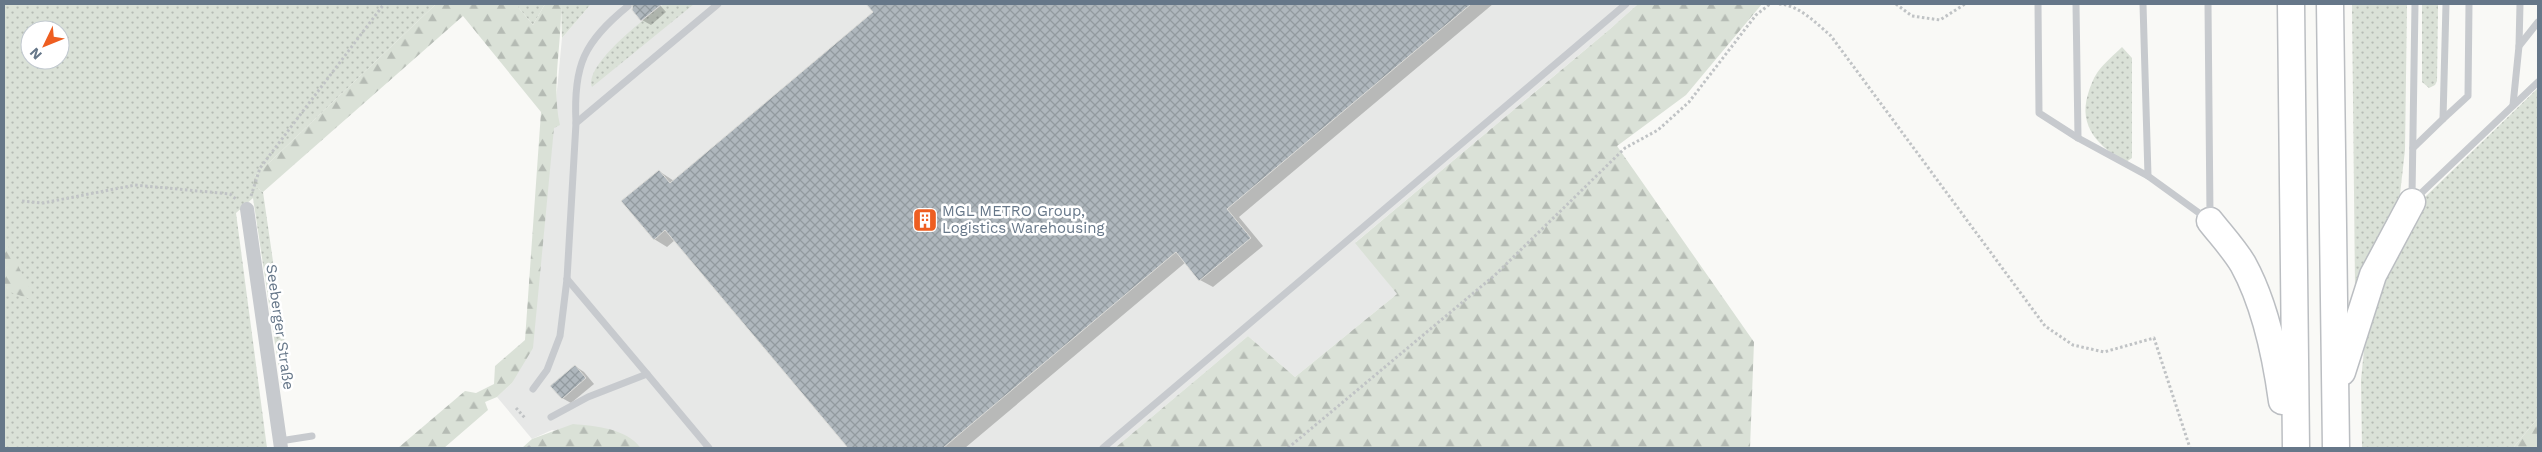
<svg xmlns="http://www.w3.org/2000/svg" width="2542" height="452" viewBox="0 0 2542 452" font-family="'Work Sans',sans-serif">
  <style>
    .built { fill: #e7e8e7 }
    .grass { fill: url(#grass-dots); fill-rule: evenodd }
    .forest { fill: url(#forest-firs) }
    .shadow { fill: #0003 }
    .building { fill: url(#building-cross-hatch); stroke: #dbdbd8 }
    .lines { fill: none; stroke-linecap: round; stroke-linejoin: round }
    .motorway-casing { stroke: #bbbec2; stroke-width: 29 }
    .path { stroke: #c0c3c5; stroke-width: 3; stroke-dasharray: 2.5 2.5; stroke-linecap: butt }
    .service { stroke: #c7cace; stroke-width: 7 }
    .minor { stroke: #c7cace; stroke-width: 14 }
    .motorway { stroke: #fff; stroke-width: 26 }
    .labels { text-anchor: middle; stroke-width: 5; stroke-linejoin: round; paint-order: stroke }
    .poi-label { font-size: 15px; fill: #667789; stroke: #fff; text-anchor: start }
    .street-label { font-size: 15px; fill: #667789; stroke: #fff }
  </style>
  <defs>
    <pattern id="grass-dots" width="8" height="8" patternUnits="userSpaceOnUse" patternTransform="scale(1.25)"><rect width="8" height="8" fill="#dae1d7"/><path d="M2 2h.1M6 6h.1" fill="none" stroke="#b5bbb4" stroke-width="1.8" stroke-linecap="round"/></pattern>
    <pattern id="forest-firs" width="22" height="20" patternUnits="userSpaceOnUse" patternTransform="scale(1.25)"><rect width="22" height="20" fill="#dae1d7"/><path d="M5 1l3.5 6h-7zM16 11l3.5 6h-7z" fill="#b5bbb4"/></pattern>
    <pattern id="building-cross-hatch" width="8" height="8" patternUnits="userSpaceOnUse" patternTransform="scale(1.25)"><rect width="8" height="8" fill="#afb7bd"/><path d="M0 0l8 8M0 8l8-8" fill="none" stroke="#929a9f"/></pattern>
  </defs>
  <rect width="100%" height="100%" fill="#f9f9f6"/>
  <!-- built -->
  <path class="built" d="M591,4H1638L1610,29L1356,242L1397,294L1295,377L1248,336L1115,448H641L638,445L552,430L532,439L497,397L512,383L534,330L562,38Z"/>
  <!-- grass -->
  <g class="grass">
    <path d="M4,4H436L255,176L253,185L263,192L291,386L282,390L253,198L236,213L267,448H4ZM30,30H60V60H30Z"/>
    <path d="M517,4H545L533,25L517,6Z"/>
    <path d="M561,4H591L562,38Z"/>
    <path d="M664,4H694L592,87C584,64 647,17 664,4Z"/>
    <path d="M2352,4H2407L2405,150L2399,203L2355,288Z"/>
    <path d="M2422,4H2438L2437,81L2435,85L2429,88L2422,82Z"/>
    <path d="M2122,47L2132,58V158L2126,162C2099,147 2078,127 2088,94C2090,87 2093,79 2097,73C2104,63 2114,55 2122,47Z"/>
    <path d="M2538,88V418L2513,448H2362L2361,380L2364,350L2374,302L2424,198Z"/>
  </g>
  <!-- forest -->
  <g class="forest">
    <path d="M436,4H517V6L533,25L545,4H561C562,44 551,87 560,125L554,128L533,348L512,383L497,397L485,402L488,410L444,448H398L465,391L476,393L494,384L495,366L525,340L541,112L463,16L263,192L253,185L255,176Z"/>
    <path d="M1638,4H1762L1686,95L1617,146L1754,342L1750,448H1115L1248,336L1295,377L1397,294L1355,243L1610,29Z"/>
    <path d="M4,238L6,242L36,301L4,290Z"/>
    <path d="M2538,418V448H2513Z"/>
    <path d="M573,424C596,426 625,428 641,448H522L532,439Z"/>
  </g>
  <!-- shadow -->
  <g class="shadow">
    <path d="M631,4H659L666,12L651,25L642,20Z"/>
    <path d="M867,4H1493L1239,217L1263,246L1213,287L1200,280L1186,262L965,448H850L675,240L667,247L654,239L659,171L674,181L875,12Z"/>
    <path d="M575,366L584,372L594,384L571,403L562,398Z"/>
  </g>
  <!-- building -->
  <g class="building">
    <path d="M633,4H662L641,21L632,10Z"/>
    <path d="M866,4H1471L1227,209L1251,238L1199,281L1176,252L943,448H848L665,230L654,240L621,201L659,170L670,183L873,12Z"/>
    <path d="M575,365L586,378L562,399L550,386Z"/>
  </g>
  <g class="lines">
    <defs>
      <g id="motorway">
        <path d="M2291,4L2296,448"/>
        <path d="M2330,4L2336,448"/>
        <path d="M2210,221C2221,235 2234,249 2243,264C2265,304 2276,357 2282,401"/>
        <path d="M2342,372L2373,275L2412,202"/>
      </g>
    </defs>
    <!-- motorway casing -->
    <use href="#motorway" class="motorway-casing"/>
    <!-- path -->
    <g class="path">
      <path d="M1779,4C1799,5 1816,23 1831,36L2045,326L2073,345L2104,352L2154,338L2190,448"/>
      <path d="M1896,4L1912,16L1940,20L1965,4"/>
      <path d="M251,196L260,168L384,4"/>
      <path d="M22,201L43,203L135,185L230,194L237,200"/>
      <path d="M516,408L525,418"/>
      <path d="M528,446L530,448"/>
      <path d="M1288,448L1495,275L1625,148L1658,130L1689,102L1756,15L1770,4"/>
    </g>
    <!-- service -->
    <g class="service">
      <path d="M2038,4L2039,113L2078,138L2148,176"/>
      <path d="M2076,4L2078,138"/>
      <path d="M2143,4L2148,176L2206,218"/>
      <path d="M2208,4L2210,216"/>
      <path d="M2519,46L2520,4"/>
      <path d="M2513,105L2519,46L2538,22"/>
      <path d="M2443,119L2468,96L2469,4"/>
      <path d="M576,123C573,65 584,42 628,6"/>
      <path d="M2413,148L2443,119L2446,4"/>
      <path d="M2412,196L2415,4"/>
      <path d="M2416,198L2538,82"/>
      <path d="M567,279L647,374"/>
      <path d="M533,389L547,370L560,336L567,279L576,123L718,4"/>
      <path d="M551,417L588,397L647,374L709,448"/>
      <path d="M280,441L312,436"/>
      <path d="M1103,448L1626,4"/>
    </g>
    <!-- minor -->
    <path class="minor" d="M247,209L281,448"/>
    <!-- motorway -->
    <use href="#motorway" class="motorway"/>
  </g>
  <!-- icons -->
  <defs>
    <symbol id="building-square" viewBox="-11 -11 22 22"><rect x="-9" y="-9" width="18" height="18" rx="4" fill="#ee5e21" stroke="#fff"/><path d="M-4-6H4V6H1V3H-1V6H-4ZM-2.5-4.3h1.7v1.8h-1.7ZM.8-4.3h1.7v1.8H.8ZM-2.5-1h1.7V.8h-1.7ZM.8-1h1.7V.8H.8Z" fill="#fff"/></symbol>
  </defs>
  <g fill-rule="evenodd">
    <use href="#building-square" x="911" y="206" width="28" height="28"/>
  </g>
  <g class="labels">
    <!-- poi labels -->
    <g class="poi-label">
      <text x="942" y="216">MGL METRO Group,<tspan x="942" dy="17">Logistics Warehousing</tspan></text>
    </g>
    <!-- street labels -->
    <g class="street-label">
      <text transform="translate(280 327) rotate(82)" y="5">Seeberger Straße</text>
    </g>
  </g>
  <!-- border -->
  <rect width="2542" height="452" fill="none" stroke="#667789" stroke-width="10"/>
  <!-- north arrow -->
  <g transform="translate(45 45) rotate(227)"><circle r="24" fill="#ffffff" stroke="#c2c9d0"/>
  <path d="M0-4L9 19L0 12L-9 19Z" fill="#ee5e21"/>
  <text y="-8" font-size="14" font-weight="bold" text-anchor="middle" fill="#667789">N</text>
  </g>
</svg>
